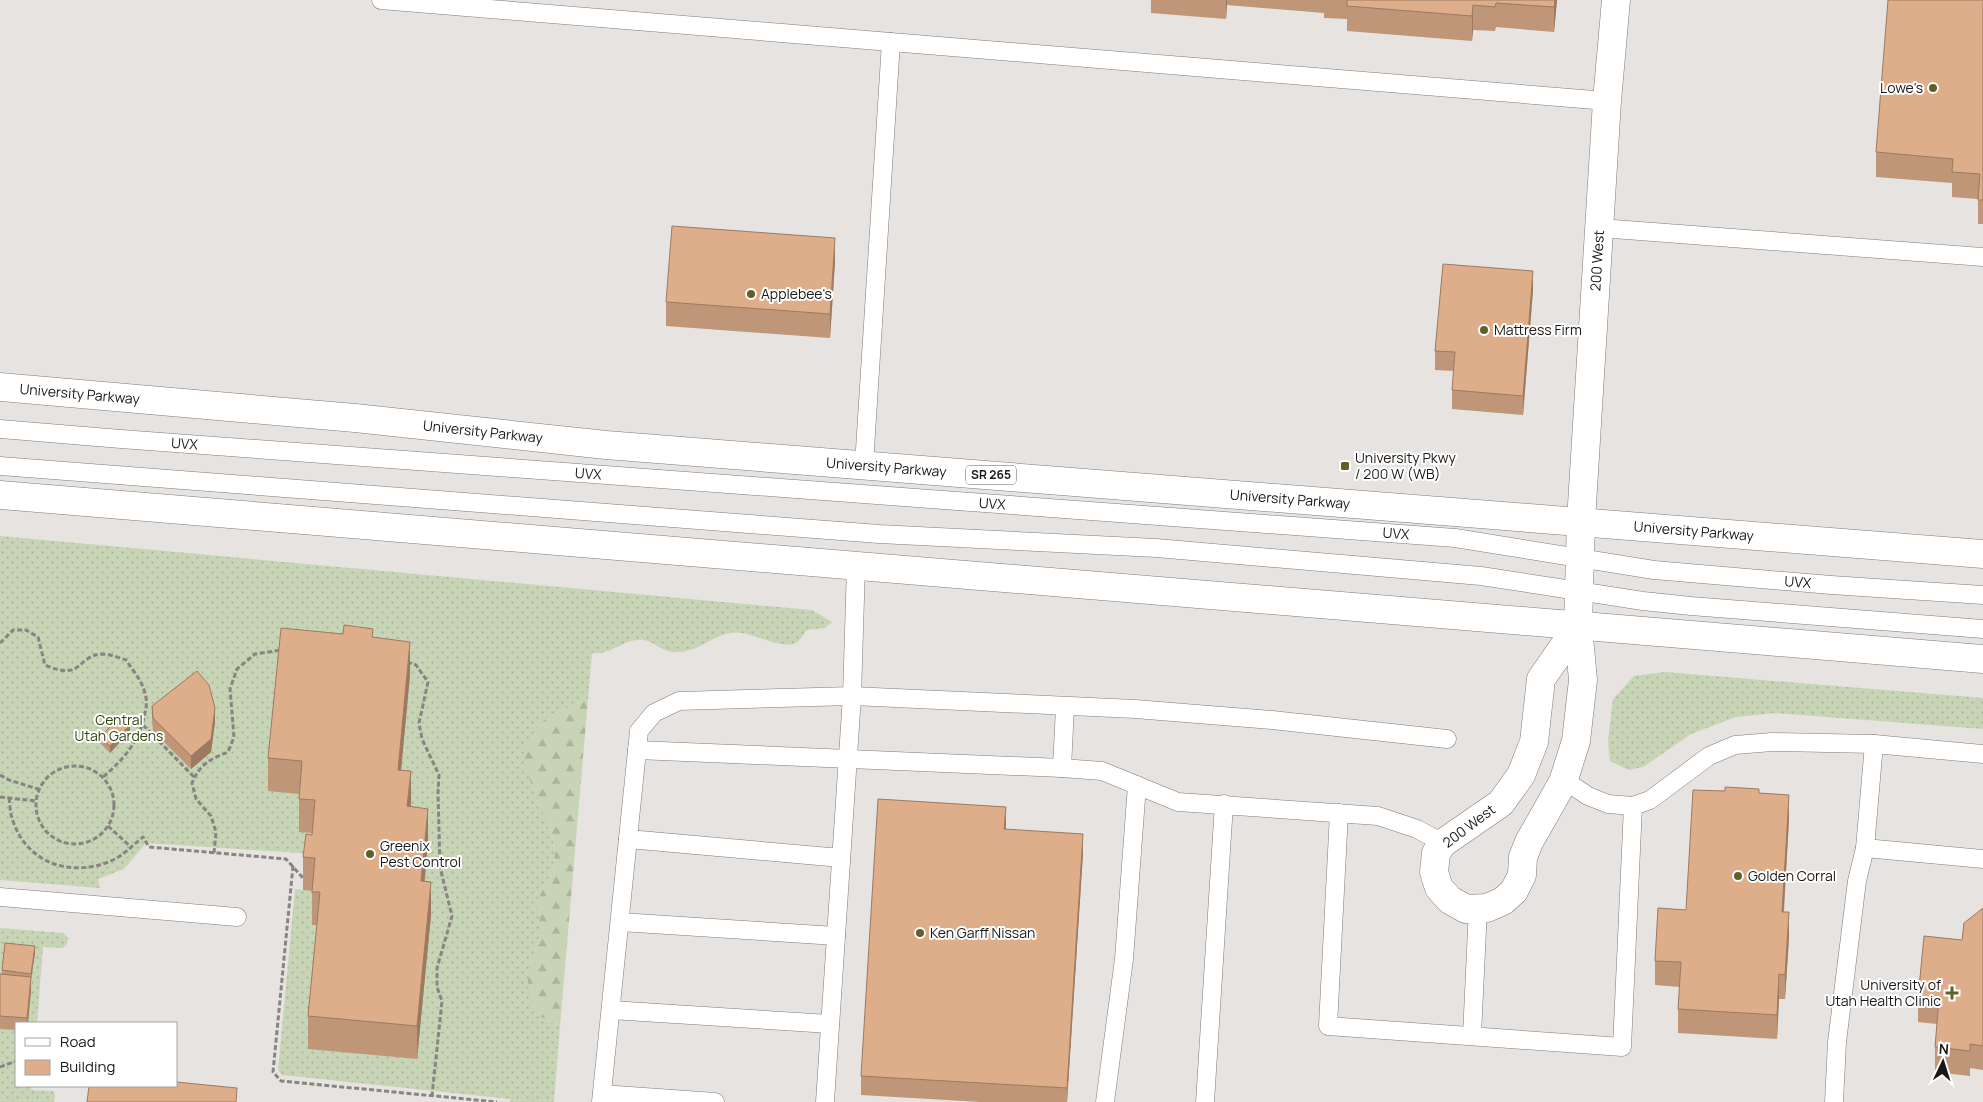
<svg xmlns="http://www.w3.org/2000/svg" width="1983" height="1102" viewBox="0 0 1983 1102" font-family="Manrope,sans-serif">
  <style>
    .grass { fill: url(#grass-dots) }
    .forest { fill: url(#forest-firs) }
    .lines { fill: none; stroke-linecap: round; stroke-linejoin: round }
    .service-casing { stroke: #7f7b78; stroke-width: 19 }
    .minor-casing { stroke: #7f7b78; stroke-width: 29 }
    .primary-casing { stroke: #7f7b78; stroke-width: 29 }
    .path { stroke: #878482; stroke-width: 3; stroke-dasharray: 5 2.5; stroke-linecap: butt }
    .service { stroke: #fff; stroke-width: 18 }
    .minor { stroke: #fff; stroke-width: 28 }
    .primary { stroke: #fff; stroke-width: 28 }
    .wall { fill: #bf9677 }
    .shaded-wall { fill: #9b7a61 }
    .building { fill: #deae8a; stroke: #9b7a61 }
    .poi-dot { fill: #625f2c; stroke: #fff; stroke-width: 2 }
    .labels { text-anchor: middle; stroke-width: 4; stroke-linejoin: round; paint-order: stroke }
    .shield { fill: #fff; stroke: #5f5d5d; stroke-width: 1 }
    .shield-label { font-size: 12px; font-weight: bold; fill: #1a1817 }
    .poi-label { font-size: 14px; fill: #1a1817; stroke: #fff; text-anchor: start }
    .street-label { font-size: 14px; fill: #1a1817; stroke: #fff }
    .park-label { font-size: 14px; fill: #30440c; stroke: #fff }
  </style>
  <defs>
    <pattern id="grass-dots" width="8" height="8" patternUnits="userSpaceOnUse" patternTransform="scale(1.25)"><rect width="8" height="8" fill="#c7d5b6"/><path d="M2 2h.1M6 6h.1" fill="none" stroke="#aab69c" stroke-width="1.8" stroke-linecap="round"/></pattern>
    <pattern id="forest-firs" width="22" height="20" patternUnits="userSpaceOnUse" patternTransform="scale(1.25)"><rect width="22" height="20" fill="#c7d5b6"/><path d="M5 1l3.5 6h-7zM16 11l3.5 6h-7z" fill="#aab69c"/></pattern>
  </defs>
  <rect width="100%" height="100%" fill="#e7e3e0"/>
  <!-- grass -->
  <g class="grass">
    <path d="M0,536L812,610L832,622L825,628L807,630C804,633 801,640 797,642C782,652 749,629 730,633C710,637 696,653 676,652C661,652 654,641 643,640C625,638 610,656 592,653L588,699L549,716L544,814L552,836L555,852L553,870L539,897L542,934L529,966L539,1016L560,1026L554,1102H510V1099L282,1075L278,1070L295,889L315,891L313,925H320L308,1048L417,1059L398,803L410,675L268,790L302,794L299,831L315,833L313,854L146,843L124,869L98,879L100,888L0,880Z"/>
    <path d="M1665,672L1983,698V729L1776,713L1736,717L1691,734L1643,767L1629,770L1610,761L1608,741L1613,699L1634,676Z"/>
    <path d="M0,928L63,933L68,938L67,944L63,948L43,947L37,1023H16V1086H31V1090L53,1091L55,1095L54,1102H0Z"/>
  </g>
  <!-- forest -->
  <path class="forest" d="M588,699L560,1026L539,1016L531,1002L528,982L529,966L542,934L537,907L539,897L553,870L555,852L552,836L524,765L526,744L539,725L549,716Z"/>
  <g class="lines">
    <defs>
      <g id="service">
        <path d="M381,0L1607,101"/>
        <path d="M1600,228L1983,257"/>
        <path id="s1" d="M0,429L121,439L1455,538L1654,570L1831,585L1983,595"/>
        <path d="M864,465L891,42"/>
        <path d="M0,466L879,534L1156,548L1481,576L1643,601L1691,606L1983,629"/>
        <path d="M637,750L1062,768L1065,707"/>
        <path d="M1062,768L1102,771L1178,802L1378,816L1417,829L1443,843"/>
        <path d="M1564,780L1588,796L1608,804L1633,806L1650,800L1709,756L1735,745L1772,742L1874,744L1983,754"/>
        <path d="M1339,813L1328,1026L1622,1047L1633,806"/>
        <path d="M628,839L841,858"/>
        <path d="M1865,848L1874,744"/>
        <path d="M0,897L237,917"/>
        <path d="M620,922L836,936"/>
        <path d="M611,1010L830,1024"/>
        <path d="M1472,1036L1478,908"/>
        <path d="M602,1094L715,1102"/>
        <path d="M601,1102L639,731L654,713L679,701L852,696L1135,709L1272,720L1447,739"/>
        <path d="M825,1102L852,696L856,566"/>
        <path d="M1105,1102L1124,959L1137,785"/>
        <path d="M1205,1102L1224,804"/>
        <path d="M1834,1102L1837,1042L1857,881L1865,848L1983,859"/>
      </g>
      <g id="minor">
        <path id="s2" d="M1578,626L1541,679L1534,742L1521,775L1501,803L1443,843L1436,853L1434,872L1439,888L1450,900L1466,909L1487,908L1503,901L1514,891L1522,875L1523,857L1529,842L1563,782L1576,741L1583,680L1578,626L1581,521L1607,101L1616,0"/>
      </g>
      <g id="primary">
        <path id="s3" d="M0,387L355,418L606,445L1983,554"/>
        <path d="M0,495L1983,659"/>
      </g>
    </defs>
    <!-- service casing -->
    <use href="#service" class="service-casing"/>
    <!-- minor casing -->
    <use href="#minor" class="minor-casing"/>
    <!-- primary casing -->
    <use href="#primary" class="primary-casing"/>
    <!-- path -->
    <g class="path">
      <path d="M0,643L13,630H26L38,637L45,665C84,682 76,655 103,654C110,654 119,658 126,660C134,672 144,683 146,698C147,703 146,708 145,713C140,741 123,760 103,777"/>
      <path d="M407,662L416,665L428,682L419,723L422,739L439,775L438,793L440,867L452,916L437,968V987L442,1001L432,1096"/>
      <path d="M143,725L194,777"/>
      <circle cx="75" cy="805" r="39"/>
      <path d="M0,775L9,780L38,789"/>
      <path d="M0,797L36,801"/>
      <path d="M9,798C10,805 10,814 13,821C28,865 73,878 113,860C124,855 134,844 143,837L149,847L286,859L303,878"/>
      <path d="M108,826L131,847"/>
      <path d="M214,853L216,832L211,816L196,799L192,783C200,764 209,760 228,752L234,737L230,689L237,669L255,654L282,650"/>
      <path d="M293,866L273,1072L281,1081L497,1102"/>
      <path d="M0,1067L16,1061"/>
    </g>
    <!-- service -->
    <use href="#service" class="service"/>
    <!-- minor -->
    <use href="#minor" class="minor"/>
    <!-- primary -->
    <use href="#primary" class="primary"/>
  </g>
  <!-- wall -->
  <g class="wall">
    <path d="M1151,0H1557L1554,32L1496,27L1495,31L1473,30L1472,41L1347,31V19L1324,18V13L1227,5L1226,19L1151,13Z"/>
    <path d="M1983,0V224H1978V199L1952,197V183L1876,177V152Z"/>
    <path d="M835,262L830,338L666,326V302Z"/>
    <path d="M1533,290L1523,415L1452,409V390L1454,371L1435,370V351Z"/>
    <path d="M373,638L410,675L401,770L411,807L428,842L425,881L431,915L417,1059L308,1049V1016L317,925H312V891L303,890V857L312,833L299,832V794L268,791V758Z"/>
    <path d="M152,706L215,722L211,752L191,769L153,731L152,719Z"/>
    <path d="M130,731L110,753L100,743V737Z"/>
    <path d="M1759,793L1789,819L1784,912L1789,937L1785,999H1779L1777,1039L1678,1033V1009L1680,987L1655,985V961Z"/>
    <path d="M1005,829L1083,853L1067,1102H981L861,1095V1076Z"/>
    <path d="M1983,908V1070L1970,1068V1076L1935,1072V1047L1937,1024L1918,1022V998L1962,940Z"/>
    <path d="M35,953L31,979V990L28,1023H16V1030L0,1029V974H2V970Z"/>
  </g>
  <!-- shaded-wall -->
  <g class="shaded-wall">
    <path d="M1226,0H1227V5L1226,19Z"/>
    <path d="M1555,0H1557L1554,32V7Z"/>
    <path d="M1473,5V30L1472,41V16Z"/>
    <path d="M835,238V262L830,338V314Z"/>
    <path d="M1533,271V290L1523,415V396Z"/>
    <path d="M410,642V675L398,803V770Z"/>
    <path d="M215,708V722L211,752L191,769V756Z"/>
    <path d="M130,725V731L110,753V746Z"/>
    <path d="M411,771V804L407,839V806Z"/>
    <path d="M1789,795V819L1782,936V912Z"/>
    <path d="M1006,807V826L1004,848V829Z"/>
    <path d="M428,809V842L421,914V881Z"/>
    <path d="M1083,834V853L1067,1102V1088Z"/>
    <path d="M431,882V915L417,1059V1026Z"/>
    <path d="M1789,912V937L1785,999V975Z"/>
    <path d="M35,946V953L31,979V990L28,1023H27L31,974Z"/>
    <path d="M1779,974V999L1777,1039V1015Z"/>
  </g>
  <!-- building -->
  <g class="building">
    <path d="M1347,0H1555L1554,7L1496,3L1495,7L1473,5L1472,16L1347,6Z"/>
    <path d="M1888,0H1983V200H1978L1980,174L1952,172L1953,159L1876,152Z"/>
    <path d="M672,226L835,238L830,314L666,302Z"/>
    <path d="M1443,264L1533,271L1523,396L1452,390L1455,352L1435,351Z"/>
    <path d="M344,625L373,629L372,637L410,642L398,770L411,771L407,806L428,809L421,881L431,882L417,1026L308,1016L320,892H312L315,858L303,857L306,834L312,835L315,800L299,799L302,761L268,758L281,628L343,634Z"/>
    <path d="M197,671L209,685L215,708L211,739L191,756L153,718L152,706Z"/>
    <path d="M121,716L130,725L110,746L100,737Z"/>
    <path d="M1725,787L1759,789V793L1789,795L1782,912H1789L1785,975L1779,974L1777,1015L1678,1009L1681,962L1655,961L1658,908L1686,910L1693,790L1725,791Z"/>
    <path d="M878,799L1006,807L1004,829L1083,834L1067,1088L861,1076Z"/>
    <path d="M1983,908V1046L1970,1044V1051L1935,1047L1939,999L1918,998L1924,936L1962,940L1964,923Z"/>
    <path d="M5,943L35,946L31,974L2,970Z"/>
    <path d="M0,974L31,977L27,1018L0,1016Z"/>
    <path d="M176,1082L237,1088L236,1102H87L89,1086H176Z"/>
  </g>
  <!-- markers -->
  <g class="poi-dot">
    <circle cx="1933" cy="88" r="5"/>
    <circle cx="751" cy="294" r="5"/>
    <circle cx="1484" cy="330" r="5"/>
    <rect x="1340" y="461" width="10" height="10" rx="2.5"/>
    <circle cx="370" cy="854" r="5"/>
    <circle cx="1738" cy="876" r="5"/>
    <circle cx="920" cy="933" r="5"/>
    <path d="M1949.5 985.5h5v5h5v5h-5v5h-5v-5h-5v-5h5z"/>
  </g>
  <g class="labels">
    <!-- shield labels -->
    <rect class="shield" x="966" y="465.5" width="50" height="19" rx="4"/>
    <g class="shield-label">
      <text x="991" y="479">SR 265</text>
    </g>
    <!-- poi labels -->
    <g class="poi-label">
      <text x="1923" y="93" text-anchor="end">Lowe's</text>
      <text x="761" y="299">Applebee's</text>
      <text x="1494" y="335">Mattress Firm</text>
      <text x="1355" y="463">University Pkwy<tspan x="1355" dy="16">/ 200 W (WB)</tspan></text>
      <text x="380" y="851">Greenix<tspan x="380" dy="16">Pest Control</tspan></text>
      <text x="1748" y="881">Golden Corral</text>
      <text x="930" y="938">Ken Garff Nissan</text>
      <text x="1941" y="990" text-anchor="end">University of<tspan x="1941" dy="16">Utah Health Clinic</tspan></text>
    </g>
    <!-- street labels -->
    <g class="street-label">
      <text dy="5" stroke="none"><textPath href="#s2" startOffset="1050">200 West</textPath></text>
      <text dy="5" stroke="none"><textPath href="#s3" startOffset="80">University Parkway</textPath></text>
      <text dy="5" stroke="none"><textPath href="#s3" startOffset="485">University Parkway</textPath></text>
      <text dy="5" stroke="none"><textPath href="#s1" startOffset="185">UVX</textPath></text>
      <text dy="5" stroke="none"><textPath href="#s3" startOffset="890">University Parkway</textPath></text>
      <text dy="5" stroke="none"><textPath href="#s1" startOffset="590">UVX</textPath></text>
      <text dy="5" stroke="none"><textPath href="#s3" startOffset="1295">University Parkway</textPath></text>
      <text dy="5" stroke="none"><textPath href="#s1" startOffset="995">UVX</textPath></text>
      <text dy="5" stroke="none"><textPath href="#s3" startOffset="1700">University Parkway</textPath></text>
      <text dy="5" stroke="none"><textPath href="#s1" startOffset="1400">UVX</textPath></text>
      <text dy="5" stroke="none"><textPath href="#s1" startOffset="1805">UVX</textPath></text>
      <text transform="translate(1469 826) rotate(-37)" y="5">200 West</text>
    </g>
    <!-- park labels -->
    <g class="park-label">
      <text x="119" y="725">Central<tspan x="119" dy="16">Utah Gardens</tspan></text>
    </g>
  </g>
  <!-- legend -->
  <rect x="15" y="1022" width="162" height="65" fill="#ffffff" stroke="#a3a3a2"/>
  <rect x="25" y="1038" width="25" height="8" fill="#ffffff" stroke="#a3a3a2"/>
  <text x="60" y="1047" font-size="15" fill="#1a1817">Road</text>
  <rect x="25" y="1060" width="25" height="15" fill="#deae8a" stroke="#a3a3a2"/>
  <text x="60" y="1072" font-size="15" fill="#1a1817">Building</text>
  <!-- north arrow -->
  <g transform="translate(1943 1062) rotate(4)" stroke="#ffffff" stroke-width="4" paint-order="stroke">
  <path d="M0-4L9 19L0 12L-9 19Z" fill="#1a1817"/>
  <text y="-8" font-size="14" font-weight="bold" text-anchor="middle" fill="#1a1817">N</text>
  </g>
</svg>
